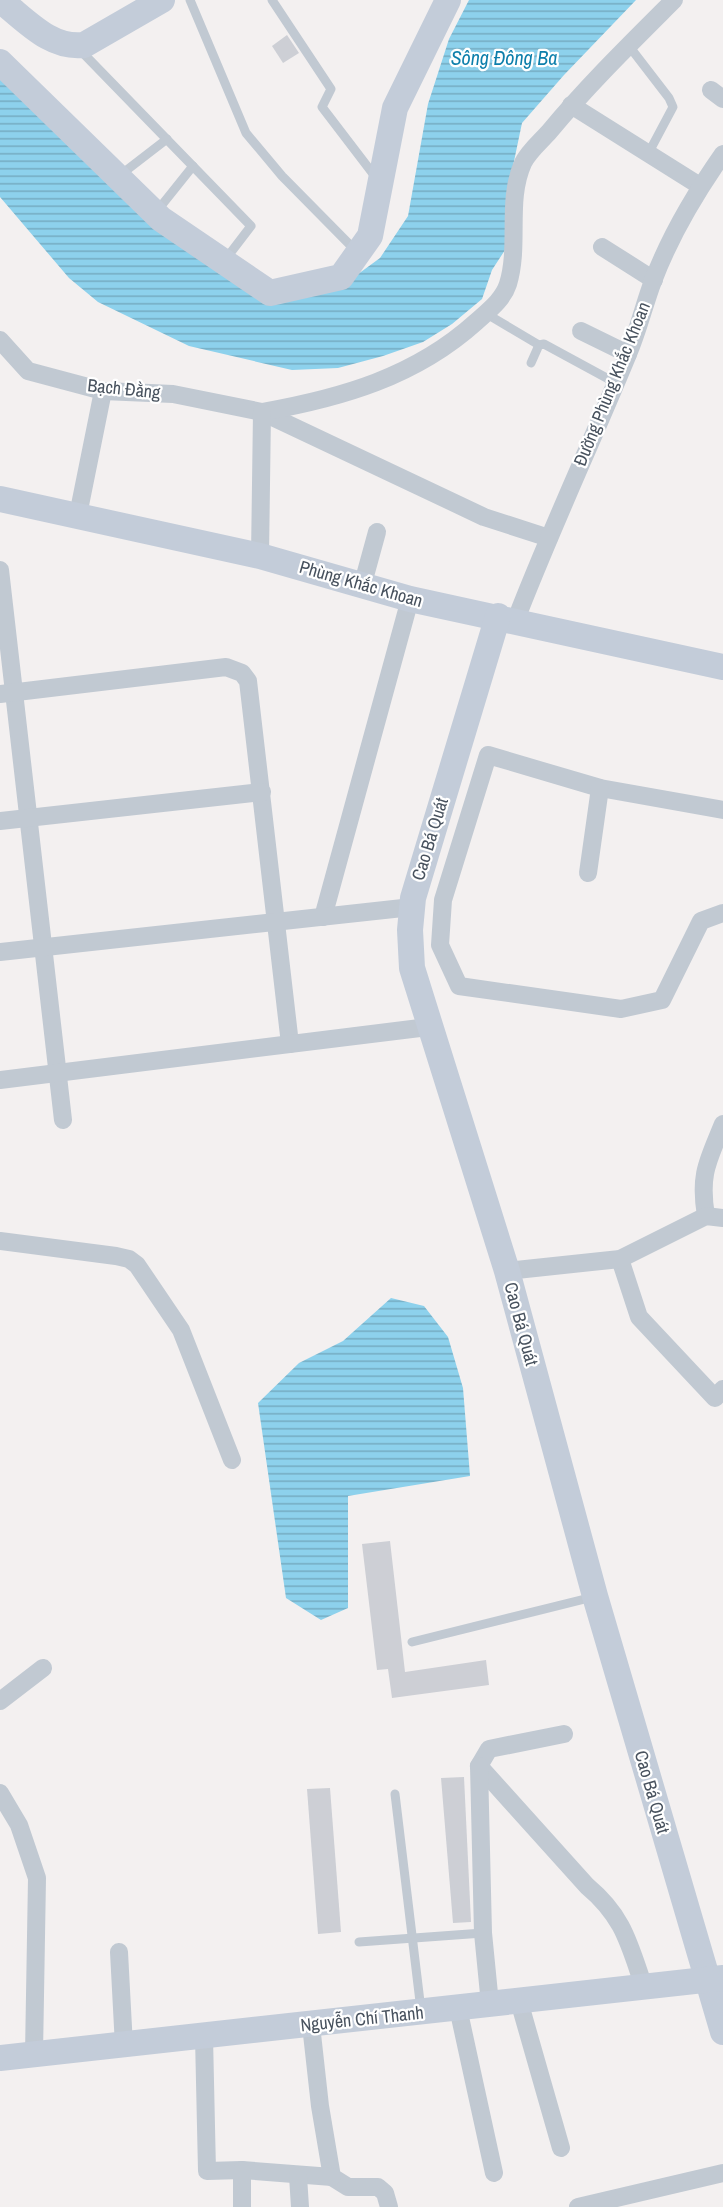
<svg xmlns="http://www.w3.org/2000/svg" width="723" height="2207" viewBox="0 0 723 2207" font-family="'Archivo Narrow',sans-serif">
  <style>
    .water { fill: url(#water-rules) }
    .building { fill: #cdcfd5 }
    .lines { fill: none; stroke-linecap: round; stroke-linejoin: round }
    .lane { stroke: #c1c9d2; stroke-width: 9 }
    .street { stroke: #c1c9d2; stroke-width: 18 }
    .secondary { stroke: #c3ccd9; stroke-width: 26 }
    .labels { text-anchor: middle; stroke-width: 4.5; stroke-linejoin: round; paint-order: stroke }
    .street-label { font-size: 18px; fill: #48525e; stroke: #fff }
    .water-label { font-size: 20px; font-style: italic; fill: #0d7fab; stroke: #fff }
  </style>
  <defs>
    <pattern id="water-rules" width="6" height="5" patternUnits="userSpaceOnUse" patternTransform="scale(1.5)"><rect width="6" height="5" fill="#8dd1ec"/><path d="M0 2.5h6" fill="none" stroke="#75acc2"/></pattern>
  </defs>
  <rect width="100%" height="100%" fill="#f3f0f0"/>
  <!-- water -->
  <g class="water">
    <path d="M469,0H636L564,75L522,123L513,166L505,250L492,270L482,299L452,324L423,342L383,356L338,368L292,370L189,346L98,302L69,278L0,197V56L231,275L339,288L380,258L408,216L428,104L449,39Z"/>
    <path d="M391,1298L424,1306L448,1337L463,1388L470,1476L348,1496V1608L321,1620L286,1598L258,1403L299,1363L343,1341Z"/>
  </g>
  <!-- building -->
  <g class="building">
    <path d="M287,35L299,53L283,63L272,46Z"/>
    <path d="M390,1541L405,1672L486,1660L489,1685L392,1698L388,1669L377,1670L362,1544Z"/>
    <path d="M464,1777L471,1922L453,1923L441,1778Z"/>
    <path d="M330,1788L341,1932L318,1934L307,1789Z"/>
  </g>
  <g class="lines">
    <!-- lane -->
    <g class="lane">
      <path d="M190,0L246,133L282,176L357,252"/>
      <path d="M272,0L331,89L322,107L377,179"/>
      <path d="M629,46L669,98L673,107L648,154"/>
      <path d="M80,50L251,226L225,260"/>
      <path d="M119,176L167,139"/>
      <path d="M157,211L193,166"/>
      <path d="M485,313L539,345"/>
      <path d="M531,363L539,345L544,344L614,382"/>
      <path d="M412,1642L593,1597"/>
      <path d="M395,1794L421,2010"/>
      <path d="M359,1942L483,1933"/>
    </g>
    <!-- street -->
    <g class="street">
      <path d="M711,90L723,99"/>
      <path d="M571,105L700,186"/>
      <path d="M602,247L654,280"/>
      <path d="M581,331L628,354"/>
      <path d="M0,340L28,371L103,391L173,394L262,412L484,517L549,538"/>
      <path d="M262,412C341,398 415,377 476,322C488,311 503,300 508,284C520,245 506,201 523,163C528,152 541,141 549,132C588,85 631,43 674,0"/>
      <path d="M78,515L103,391"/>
      <path d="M260,556L262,412"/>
      <path d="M0,570L63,1120"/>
      <path d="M363,583L377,532"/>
      <path d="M515,622C550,531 591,444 628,354C638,331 644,305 653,281C670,236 695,194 723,154"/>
      <path d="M0,694L226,667L242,673L248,681L290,1044"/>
      <path d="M723,810L600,788L488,755L443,900L440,945L459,986L621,1009L662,1000L701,921L723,913"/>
      <path d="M0,821L262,792"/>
      <path d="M588,873L600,788"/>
      <path d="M323,917L410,599"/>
      <path d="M0,952L412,907"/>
      <path d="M0,1080L428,1027"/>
      <path d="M706,1216C699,1174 708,1161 723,1124"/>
      <path d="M0,1241L116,1256L129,1259L137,1265L181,1330L232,1460"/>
      <path d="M620,1259L639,1317L715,1398L723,1389"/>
      <path d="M507,1271L620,1259L706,1216L723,1218"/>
      <path d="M0,1701L43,1668"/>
      <path d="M564,1734L489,1749L479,1766L587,1886C624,1917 629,1944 644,1987"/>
      <path d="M479,1766L483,1933L490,2004"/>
      <path d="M0,1793L19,1825L37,1878L34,2054"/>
      <path d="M119,1952L124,2046"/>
      <path d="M519,2001L561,2148"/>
      <path d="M458,2008L494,2173"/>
      <path d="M311,2025L320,2106L332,2177L348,2187H378L385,2193L389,2207"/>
      <path d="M204,2037L207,2171L242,2170L332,2177"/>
      <path d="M298,2176L300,2207"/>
      <path d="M242,2207V2170"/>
      <path d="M578,2207L723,2173"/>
    </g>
    <!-- secondary -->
    <g class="secondary">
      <path d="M0,0C26,20 50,49 84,45L162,0"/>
      <path d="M0,62L161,219L270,293L341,277L370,236L395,108L448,0"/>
      <path d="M0,499L260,556L410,599L723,667"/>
      <path d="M498,616L413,898L410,930L412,968L507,1271L595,1596L723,2032"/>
      <path d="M0,2058L723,1978"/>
    </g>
  </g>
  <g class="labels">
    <!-- street labels -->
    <g class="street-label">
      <text transform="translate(612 384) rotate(-68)" y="6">Đường Phùng Khắc Khoan</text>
      <text transform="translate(124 389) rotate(6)" y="6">Bạch Đằng</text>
      <text transform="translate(361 584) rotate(16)" y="6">Phùng Khắc Khoan</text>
      <text transform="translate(430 839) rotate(-73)" y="6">Cao Bá Quát</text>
      <text transform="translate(521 1324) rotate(75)" y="6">Cao Bá Quát</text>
      <text transform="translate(652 1792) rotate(74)" y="6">Cao Bá Quát</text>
      <text transform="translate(362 2019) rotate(-6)" y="6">Nguyễn Chí Thanh</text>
    </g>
    <!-- water labels -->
    <g class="water-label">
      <text x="504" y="65">Sông Đông Ba</text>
    </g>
  </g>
</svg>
